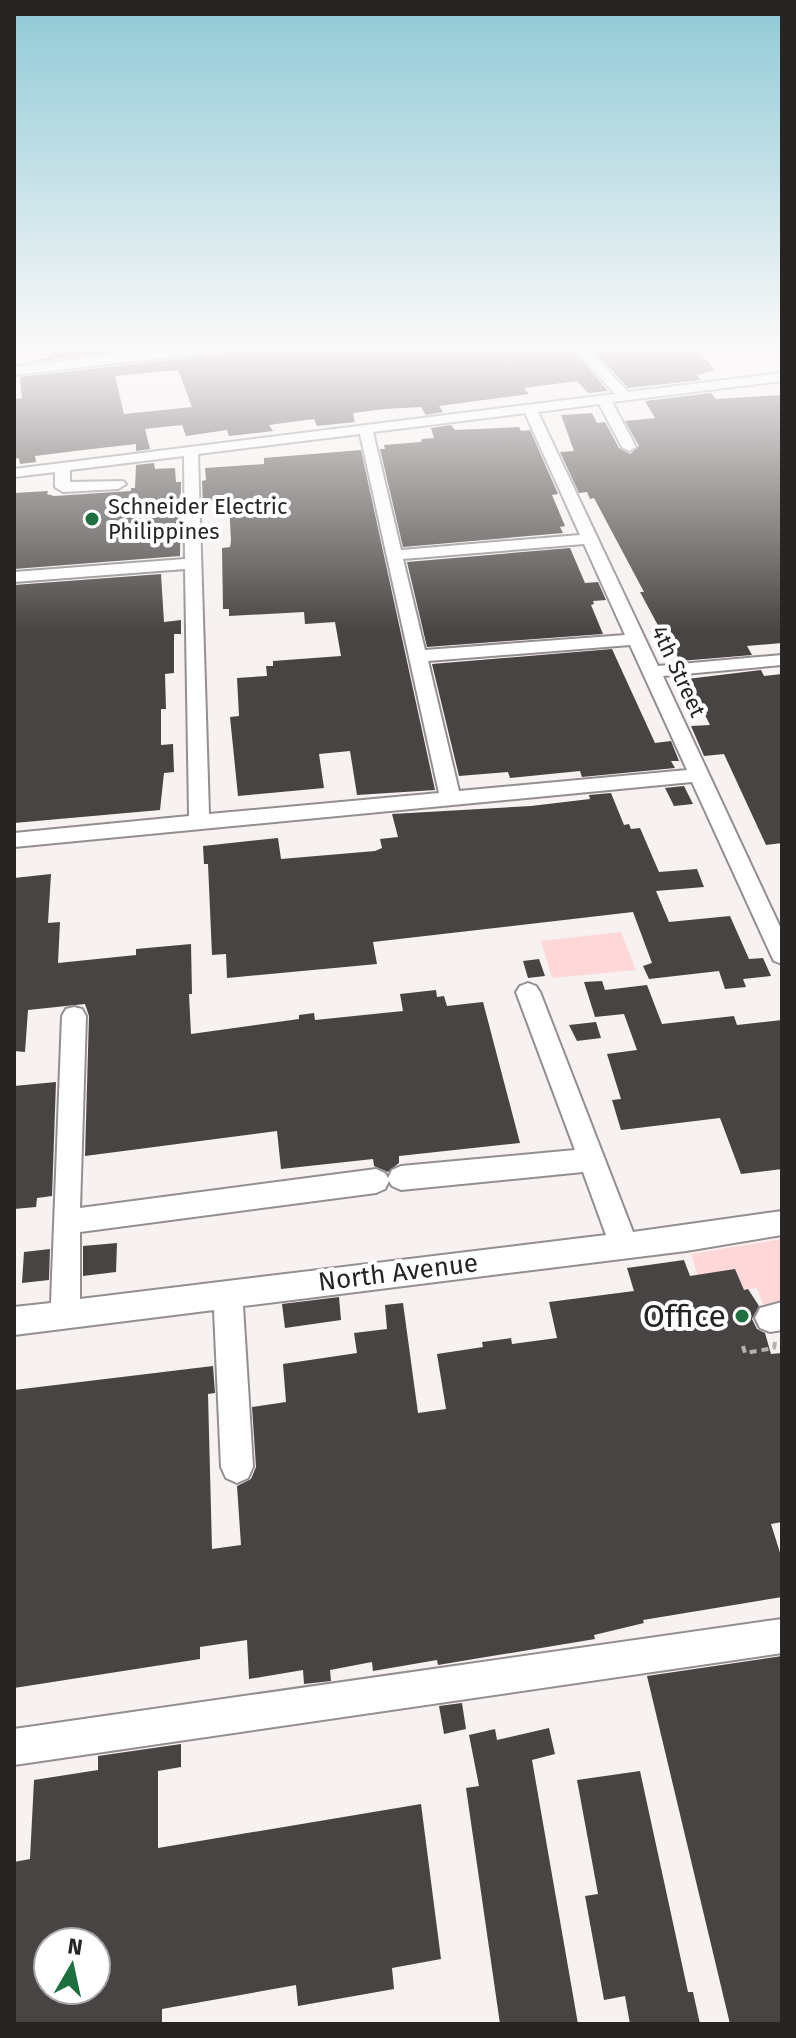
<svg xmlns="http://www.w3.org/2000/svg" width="796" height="2038" viewBox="0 0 796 2038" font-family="'Fira Sans',sans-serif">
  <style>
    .green { fill: #fed7d8 }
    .building { fill: #494444; fill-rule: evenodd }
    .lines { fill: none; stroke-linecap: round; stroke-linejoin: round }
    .minor-casing { stroke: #948e8e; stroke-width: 4 }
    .path { stroke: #b6b1b1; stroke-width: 4; stroke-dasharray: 7 5; stroke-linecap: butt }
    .minor { fill: #fff; fill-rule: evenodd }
    .poi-dot { fill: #1d6f40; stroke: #fff; stroke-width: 3 }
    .labels { text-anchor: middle; stroke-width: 8; stroke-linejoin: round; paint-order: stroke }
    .far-poi-label { font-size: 22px; fill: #272424; stroke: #fff; text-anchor: start }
    .far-street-label { font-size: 22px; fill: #272424; stroke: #fff }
    .street-label { font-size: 26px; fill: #272424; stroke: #fff }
    .near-poi-label { font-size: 32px; fill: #272424; stroke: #fff; text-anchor: end }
  </style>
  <rect width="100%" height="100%" fill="#f7f1f1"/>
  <!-- green -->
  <g class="green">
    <path d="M621,932L636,970L552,978L541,941Z"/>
    <path d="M782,1239V1314L767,1316L757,1288L704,1296L691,1254Z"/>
  </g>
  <!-- building -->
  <g class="building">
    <path d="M63,346H78L77,352L164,346L23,363L48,358L52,349Z"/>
    <path d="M240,346H469L473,351L514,346H569L608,391L588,393L577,381L524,388L529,394L439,406L443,412L426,415L421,407L384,409L353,413L355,422L317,426L314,419L269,425L273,431L229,436L227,430L186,436L182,425L145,429L150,449L136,451V444L83,450L35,456L36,462L20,464L19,458L14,459V399L22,398L20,377L231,353ZM178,370L192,407L124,414L115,376Z"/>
    <path d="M590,346H694L715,370L697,375L701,380L628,388Z"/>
    <path d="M711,393L716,399L782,395V643L747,646L752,655L680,661L664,630L661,631L640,592H644L594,498L590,499L587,492L579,493L560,452L574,451L561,415L592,413L597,423L605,422L619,448L630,454L639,446L625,421L655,418L645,401Z"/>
    <path d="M451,425L455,430L519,427L521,431L530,430L558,494L552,495L565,526L560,527L563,533L403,547L380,449H385L384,445L421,442L422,439L434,438L431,428Z"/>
    <path d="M361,450L435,790L357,795L350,751L319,754L324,788L238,796L230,717L239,716L237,678L267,676L266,666H273V661L341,656L335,622L305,624L304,612L229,616V609H223L222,548L230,547L231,541L229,503L203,505L202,481L206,480L205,468L264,464V458Z"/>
    <path d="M154,463L155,469L175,468L176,482H181L180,556L14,569V493L48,491L47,494L54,496L131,491V488H135L136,465Z"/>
    <path d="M570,548L585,583L598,582L606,600L593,601L594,604L591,605L603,634L427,647L407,562Z"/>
    <path d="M161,574L164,622L181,620V634H174V673L165,674L166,709H161V745L173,744L174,772L164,773L160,810L14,823V585Z"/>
    <path d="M612,649L655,743L671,741L679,761H671L675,768L582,777L580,771L510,778L508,772L459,776L432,664Z"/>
    <path d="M761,670L764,676L782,674V843L766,845L724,754L704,756L691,726L710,725L687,679Z"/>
    <path d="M684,786L693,804L674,806L665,788Z"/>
    <path d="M611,793L624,825L629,824L631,829L640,828L659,872L697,869L704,887L656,891L669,922L730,916L749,959L763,958L771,976L743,979L746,987L725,989L719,971L649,979L643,966L652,963L633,912L373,942L377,964L227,978L226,954L212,955L208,864H204L203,846L278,838L281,859L375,851L382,848L380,839L398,837L392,814L531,806L590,799L589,795Z"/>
    <path d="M51,874L48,923L60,922L58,963L136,955V949L191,944L192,994H189L191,1034L299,1019V1015L314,1013L315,1020L403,1011L400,994L436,990L437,997L444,996L447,1006L483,1002L520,1143L399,1156V1163L388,1172L374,1166L373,1159L281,1169L277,1131L85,1156L89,1016L85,1004L28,1010L25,1052L14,1051V878Z"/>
    <path d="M539,959L545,976L528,978L523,961Z"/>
    <path d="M602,981L605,990L647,985L662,1024L734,1016L737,1025L782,1020V1169L741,1174L720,1118L621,1130L612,1100L621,1099L607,1054L637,1050L624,1014L595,1017L584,982Z"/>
    <path d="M596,1022L601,1038L577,1041L569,1025Z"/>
    <path d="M56,1082L52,1196L37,1198L36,1207L14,1209V1086Z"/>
    <path d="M117,1243L116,1272L83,1276V1246Z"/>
    <path d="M50,1249L49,1280L22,1283L24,1252Z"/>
    <path d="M684,1260L690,1276L735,1269L744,1290L748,1289L759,1306L752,1319L757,1329L765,1333L771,1354L782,1353V1522L771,1524L782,1559V1597L643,1620L644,1623L594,1635L595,1639L438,1665L437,1660L373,1671L372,1662L330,1670L331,1681L304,1684L303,1670L249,1679L247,1640L200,1647V1659L14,1688V1390L213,1366L215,1393L208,1394L212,1549L241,1545L237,1486L251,1479L256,1467L252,1407L286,1402L283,1364L357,1353L354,1333L387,1329L385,1305L403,1303L418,1413L446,1409L437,1354L483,1347L482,1342L511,1338L512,1344L557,1338L549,1302L634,1291L627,1268Z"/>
    <path d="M339,1297L341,1320L285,1328L282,1304Z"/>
    <path d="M782,1656V2024H730L647,1676Z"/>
    <path d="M462,1703L466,1729L444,1734L439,1706Z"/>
    <path d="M549,1728L555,1754L532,1760L578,2024H500L466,1788L479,1786L469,1735L495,1729L497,1740Z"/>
    <path d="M181,1744V1767L158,1771V1848L421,1804L441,1959L392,1968L394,1989L298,2006L296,1985L162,2009V2024H14V1862L30,1859L34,1780L98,1770V1756ZM48,1942H96V1990H48Z"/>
    <path d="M640,1771L688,1992H693L700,2024H630L625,1996L604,2000L585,1896L598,1894L577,1780Z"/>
  </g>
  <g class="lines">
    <defs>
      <g id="minor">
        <path d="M194,346H237L231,350L14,375V367Z"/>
        <path d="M572,346H585L628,392L782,373V381L612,402L636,447L629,451L622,447L599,404L538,412L658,666L782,655V665L663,676L782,931V964L774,961L771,955L692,782L14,847V833L189,816L185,569L14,582V572L185,559L184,456L70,470V482L123,481L126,484L118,489L63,492L55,487V472L14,477V469L615,394ZM525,413L580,535L401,550L373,432ZM360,434L439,793L209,814L198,454ZM584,544L625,635L425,650L403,559ZM630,645L687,770L459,791L428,661Z"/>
        <path d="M528,983L536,986L540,992L633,1232L782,1211V1235L686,1251L243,1306L253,1467L248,1478L237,1483L226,1478L221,1467L214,1310L14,1335V1307L51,1303L62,1016L66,1009L74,1007L82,1009L86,1016L80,1208L376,1169L385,1173L388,1178L392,1170L401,1166L575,1150L516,992L520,986ZM583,1172L606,1235L80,1299V1232L376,1193L385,1189L389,1181L392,1186L401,1190Z"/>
        <path d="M782,1302V1330L770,1332L760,1328L755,1318L760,1308Z"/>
        <path d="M782,1619V1653L14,1765V1729Z"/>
      </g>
    </defs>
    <!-- minor casing -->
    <use href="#minor" class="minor-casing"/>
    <!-- path -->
    <path class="path" d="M743,1346L745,1353L774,1348L775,1342"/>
    <!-- minor -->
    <use href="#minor" class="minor"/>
  </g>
  <!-- sky -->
  <linearGradient id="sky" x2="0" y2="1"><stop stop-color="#8fc9d6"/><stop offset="0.55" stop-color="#fbf9f9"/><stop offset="1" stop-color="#fbf9f9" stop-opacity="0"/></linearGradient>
  <rect width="796" height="632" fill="url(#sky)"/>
  <!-- markers -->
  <g class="poi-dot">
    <circle cx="92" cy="519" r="8"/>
    <circle cx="742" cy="1316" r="8"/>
  </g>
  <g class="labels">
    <!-- far-poi labels -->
    <g class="far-poi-label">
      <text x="108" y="514">Schneider Electric<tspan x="108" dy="25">Philippines</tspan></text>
    </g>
    <!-- far-street labels -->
    <g class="far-street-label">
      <text transform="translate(679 671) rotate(65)" y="8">4th Street</text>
    </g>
    <!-- street labels -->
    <g class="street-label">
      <text transform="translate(398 1272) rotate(-7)" y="9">North Avenue</text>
    </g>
    <!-- near-poi labels -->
    <g class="near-poi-label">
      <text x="726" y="1327">Office</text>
    </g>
  </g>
  <!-- border -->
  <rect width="796" height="2038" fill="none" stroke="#272424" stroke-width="32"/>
  <!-- north arrow -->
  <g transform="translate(72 1966) rotate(9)"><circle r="38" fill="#ffffff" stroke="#a9a7a7" stroke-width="2"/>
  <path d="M0-6L14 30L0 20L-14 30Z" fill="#1d6f40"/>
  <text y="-12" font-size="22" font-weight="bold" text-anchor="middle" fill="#272424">N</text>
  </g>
</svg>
